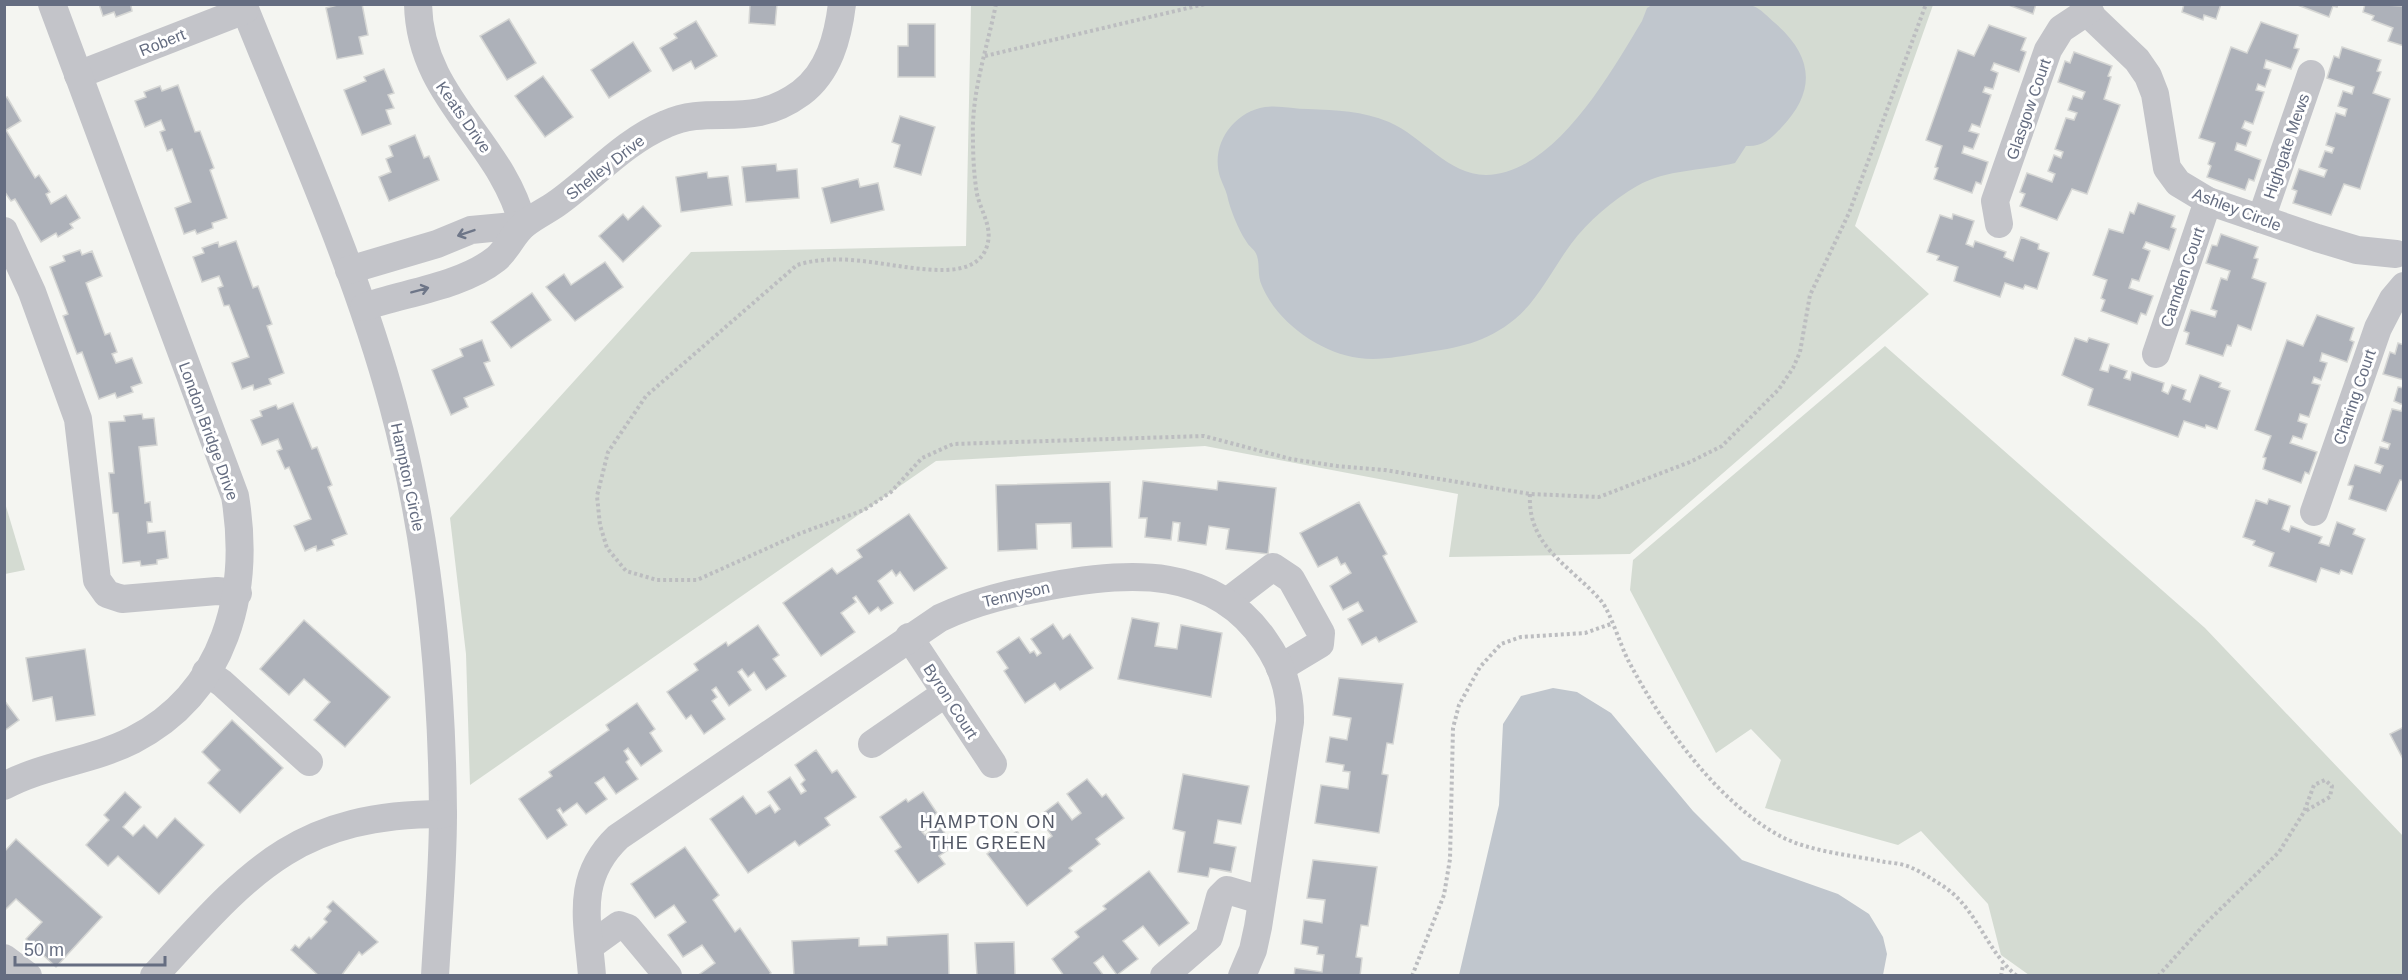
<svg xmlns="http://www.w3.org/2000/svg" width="2408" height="980" viewBox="0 0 2408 980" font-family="Helvetica,sans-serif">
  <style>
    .green { fill: #d4dbd2 }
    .water { fill: #c0c6cd }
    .building { fill: #adb1b9; stroke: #d5d6d4; stroke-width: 1.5 }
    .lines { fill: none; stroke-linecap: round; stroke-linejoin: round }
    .path { stroke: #bcbdc0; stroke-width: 4; stroke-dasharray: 3 3; stroke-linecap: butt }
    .minor { stroke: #c3c4c9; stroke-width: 28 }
    .oneway { stroke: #6e7688 }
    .labels { text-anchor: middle; stroke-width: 6; stroke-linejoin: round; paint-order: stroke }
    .street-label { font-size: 16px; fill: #656d81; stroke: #fff }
    .neighbourhood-label { font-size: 18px; letter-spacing: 1.5px; fill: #535866; stroke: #fff }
  </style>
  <rect width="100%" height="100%" fill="#f4f5f1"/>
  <!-- green -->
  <g class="green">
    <path d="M971,5H1933L1855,226L1929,294L1630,554L1449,557L1458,494L1205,446L936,461L470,785L466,654L450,518L691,252L966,246Z"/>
    <path d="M1885,346L2205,628L2403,836V975H2029L2001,955L1988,904L1921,831L1898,845L1765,808L1781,760L1751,729L1716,753L1630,590L1633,560Z"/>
    <path d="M5,503L25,570L5,574H4Z"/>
  </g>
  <!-- water -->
  <g class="water">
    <path d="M1652,5C1669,4 1743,1 1753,6C1761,9 1768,17 1775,23C1813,56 1817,91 1781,128C1771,139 1762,147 1746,146L1735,163C1702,171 1667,169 1637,186C1613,200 1588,221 1571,244C1553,268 1539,299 1515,319C1486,343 1457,348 1422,353C1401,356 1380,361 1359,358C1320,353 1277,322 1262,286C1257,275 1260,265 1257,256C1255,249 1249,247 1246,241C1238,229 1230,209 1227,195C1225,188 1222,183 1220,177C1210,145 1233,112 1265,107C1279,105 1294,109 1308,109C1337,110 1362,111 1389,122C1422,136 1448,175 1486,175C1555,174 1611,72 1642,21L1647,8Z"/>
    <path d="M1553,688L1577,692L1611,713L1693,811L1742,860L1838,894L1869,914L1883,937L1887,954L1883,975H1459L1499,805L1503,724L1521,696Z"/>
  </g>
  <!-- building -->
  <g class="building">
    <path d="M99,4H134L131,6L132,11L116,17L114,12L103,16Z"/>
    <path d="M341,4H362L368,35L359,37L363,54L337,59L326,8Z"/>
    <path d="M750,4H777L775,25L749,23Z"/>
    <path d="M2006,4H2036L2033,14Z"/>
    <path d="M2184,4H2221L2216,19L2204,15L2203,20L2182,12Z"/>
    <path d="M2295,4H2338L2337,7L2333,6L2329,17Z"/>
    <path d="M2365,4L2404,6V46L2388,41L2393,28L2372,20L2374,16L2363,12Z"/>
    <path d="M509,19L536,63L507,80L480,36Z"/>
    <path d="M696,21L717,56L695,69L691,61L673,71L660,48L677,38L674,34Z"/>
    <path d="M2261,22L2298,35L2294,48L2299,49L2291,69L2266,60L2264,68L2271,70L2265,87L2258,84L2256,90L2264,92L2253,124L2245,121L2242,128L2251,132L2246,146L2237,143L2235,150L2261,160L2254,181L2249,179L2245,190L2207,177L2211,166L2208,164L2215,143L2199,138L2231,47L2247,53Z"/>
    <path d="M908,24H935V77H898V46H908Z"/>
    <path d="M1989,25L2026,38L2021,50L2026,52L2019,72L1994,63L1991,70L1998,73L1993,89L1985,87L1983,92L1991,95L1980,127L1972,124L1969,131L1979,134L1973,149L1964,146L1962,153L1988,162L1981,184L1976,182L1972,193L1934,179L1938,168L1935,167L1942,146L1926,140L1958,50L1974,56Z"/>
    <path d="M633,42L651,71L609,98L591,70Z"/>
    <path d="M2342,47L2381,60L2377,71L2381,72L2373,93L2390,99L2360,189L2344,184L2331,215L2293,203L2297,191L2292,189L2299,169L2324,177L2327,170L2319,167L2325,151L2332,153L2334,148L2326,145L2336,113L2345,116L2347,109L2338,106L2343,91L2352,94L2354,87L2327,78L2334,56L2339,58Z"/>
    <path d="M2074,52L2112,66L2108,76L2111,77L2104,99L2120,105L2087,194L2072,189L2057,220L2020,206L2025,194L2020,192L2027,173L2052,182L2055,174L2048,171L2054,155L2061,158L2063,152L2055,149L2066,118L2074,120L2077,113L2068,110L2073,96L2082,99L2085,92L2058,82L2065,61L2070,63Z"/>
    <path d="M384,69L394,93L388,95L394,108L386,110L391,124L362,135L344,90L366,81L364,77Z"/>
    <path d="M543,76L573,117L545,137L515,96Z"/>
    <path d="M178,85L195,132L200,131L214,168L210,170L227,218L212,223L213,228L197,234L195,230L184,234L175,208L191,202L172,149L167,151L160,132L165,130L161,120L145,127L135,101L146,97L144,92L160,86L162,91Z"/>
    <path d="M7,97L21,121L6,130L35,178L39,175L50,192L46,194L51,204L66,195L80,218L70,224L73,228L58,237L56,233L41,242L15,199L11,201L4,191V99Z"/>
    <path d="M900,116L935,127L921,175L894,167L900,145L892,142Z"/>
    <path d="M415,135L424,158L429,156L439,180L389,201L379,177L391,172L386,159L393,156L389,146Z"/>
    <path d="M776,164L777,171L797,169L799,198L746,202L742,167Z"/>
    <path d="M707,172L708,178L728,176L732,205L681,212L676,177Z"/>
    <path d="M858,179L860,187L878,183L884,210L831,223L822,188Z"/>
    <path d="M2138,203L2175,216L2171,227L2176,229L2169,250L2146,242L2143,248L2150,251L2139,281L2132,279L2129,288L2153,296L2146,315L2141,313L2137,324L2101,311L2105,300L2101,298L2107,280L2093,275L2109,229L2123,233L2130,212L2134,214Z"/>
    <path d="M643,206L661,226L623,262L599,236L623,214L628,220Z"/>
    <path d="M1953,214L1974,221L1966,244L1973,247L1975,241L2006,252L2004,257L2013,261L2021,237L2039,244L2038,249L2049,253L2037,289L2025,285L2023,289L2005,283L2000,297L1954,281L1958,267L1937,260L1939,256L1927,252L1940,215L1952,219Z"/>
    <path d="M2221,234L2258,247L2254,258L2258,259L2252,278L2266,283L2251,330L2238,325L2231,346L2227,345L2223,356L2186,344L2189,333L2184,331L2191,310L2215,317L2217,311L2211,309L2221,278L2227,280L2230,271L2206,263L2212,245L2217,246Z"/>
    <path d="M236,241L253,288L258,286L272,324L267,326L284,373L269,379L271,384L254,390L253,385L242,389L232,363L249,357L229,305L224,306L218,288L223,286L219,276L202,282L193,257L204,253L202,248L218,242L219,247Z"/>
    <path d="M80,250L82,255L92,251L102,276L86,283L105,335L110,333L117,352L112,354L116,363L132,358L142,383L131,387L133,392L117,398L115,393L99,399L82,352L77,354L63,316L68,314L50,267L65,261L63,256Z"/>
    <path d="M605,262L623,287L575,321L546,287L564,274L571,285Z"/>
    <path d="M532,293L551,320L511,348L491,322Z"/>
    <path d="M2317,315L2354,328L2350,340L2354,342L2347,362L2322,353L2320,361L2327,363L2321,380L2314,377L2312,383L2320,385L2309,417L2300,414L2298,421L2307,424L2302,439L2293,436L2290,443L2317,452L2309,474L2305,472L2301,483L2263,469L2266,458L2263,457L2271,436L2255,430L2287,340L2303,346Z"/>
    <path d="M2075,338L2087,342L2089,338L2109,344L2100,370L2108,372L2110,365L2127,371L2124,378L2130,380L2132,372L2164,383L2162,391L2168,394L2172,385L2186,390L2183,399L2190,402L2200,375L2221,383L2219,387L2230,391L2217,429L2206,425L2205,428L2184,421L2178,437L2088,405L2093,389L2062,375Z"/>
    <path d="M482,340L490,361L484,363L494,385L464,398L468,407L451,415L432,370L463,356L460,349Z"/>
    <path d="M2398,343L2404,345V380L2383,374L2390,352L2395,354Z"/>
    <path d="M2398,387L2404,388V481L2400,480L2386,511L2349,499L2353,486L2348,485L2355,465L2380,473L2383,466L2375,463L2380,447L2388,449L2390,444L2382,441L2392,409L2401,411L2403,405L2394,401Z"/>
    <path d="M293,403L312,449L317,447L332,485L328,487L347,534L332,540L334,545L317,551L316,546L305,551L294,526L311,519L289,467L285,469L277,451L282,449L278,439L262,445L251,420L262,416L260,411L276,405L278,409Z"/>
    <path d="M142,414L143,419L154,418L157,445L139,447L145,503L150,502L152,522H147L148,533L165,531L168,558L157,560V564L141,566L140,561L123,563L118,513H113L109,473H114L109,422L125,421L124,416Z"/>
    <path d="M1143,481L1217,490L1218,481L1276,488L1268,554L1226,549L1229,529L1209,526L1206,545L1178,541L1180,523L1173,522L1171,540L1145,537L1147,518H1139Z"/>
    <path d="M1110,482L1112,547L1072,548L1071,523L1036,524L1037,549L998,551L996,485Z"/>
    <path d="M2269,499L2290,506L2282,529L2289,532L2291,526L2322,537L2319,543L2329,546L2337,522L2355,529L2353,534L2365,539L2352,574L2341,570L2339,574L2321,568L2316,582L2269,566L2274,553L2253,545L2255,541L2243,537L2256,500L2267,504Z"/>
    <path d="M1359,502L1387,554L1383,556L1417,622L1379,642L1376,637L1362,645L1348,619L1363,611L1358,602L1343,610L1330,586L1351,573L1345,563L1341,565L1337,557L1318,567L1300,533Z"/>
    <path d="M909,514L947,568L914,591L900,572L896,576L892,570L878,581L893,603L881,611L878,607L869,614L856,596L853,598L856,602L841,613L855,632L821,656L783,603L832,568L837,574L862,557L857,550Z"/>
    <path d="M1132,618L1159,623L1155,646L1177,649L1181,625L1222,633L1211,697L1118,679Z"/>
    <path d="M304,620L390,697L345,747L314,720L330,702L304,679L289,695L260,669Z"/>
    <path d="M1053,624L1063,639L1070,634L1093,668L1060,690L1055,683L1025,703L1004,671L1008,668L997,652L1019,637L1030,653L1034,651L1037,656L1041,653L1031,639Z"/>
    <path d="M758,625L779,655L773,659L786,676L766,690L754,672L748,677L742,669L738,672L751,690L729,706L716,687L712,690L717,697L712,701L725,719L704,734L691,715L686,719L667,692L698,670L694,664L726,642L728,646Z"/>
    <path d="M85,649L95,715L56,721L52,697L33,701L26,658Z"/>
    <path d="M1339,678L1403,684L1393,744L1387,743L1382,774L1388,775L1379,833L1315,823L1321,785L1348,789L1350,772L1343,771L1344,765L1326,762L1330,737L1347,740L1351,718L1333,715Z"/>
    <path d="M4,700L19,720L4,731Z"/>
    <path d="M637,703L655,729L650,733L662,751L641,766L628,748L624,751L629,759L626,762L638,779L616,794L604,777L595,783L607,799L586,814L577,803L563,813L560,808L557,810L567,825L547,839L519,799L552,776L549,772L609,730L606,725Z"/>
    <path d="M232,720L283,768L240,813L208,783L220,770L202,752Z"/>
    <path d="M2404,727V761L2390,734Z"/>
    <path d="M816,750L832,773L837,770L856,797L825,818L830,825L799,846L795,841L748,873L710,819L743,796L756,814L770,805L775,813L780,809L768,792L790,777L801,794L806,791L801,784L805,780L795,765Z"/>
    <path d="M1183,774L1249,786L1241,824L1218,820L1214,843L1236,847L1231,872L1210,868L1208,877L1178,872L1185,832L1173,829Z"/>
    <path d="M1087,779L1102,797L1106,794L1124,818L1096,839L1100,844L1069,868L1072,871L1027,906L987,854L1017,831L1032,851L1052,836L1038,817L1058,802L1072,820L1081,813L1067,794Z"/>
    <path d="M125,792L141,807L123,827L133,836L144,825L157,838L175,818L204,845L159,894L118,856L108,866L86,845L109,820L104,815Z"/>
    <path d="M923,792L937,813L923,823L927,829L922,832L925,835L939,825L954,846L939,856L945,864L918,883L895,851L901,847L880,817L906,799L908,802Z"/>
    <path d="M16,839L102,917L56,967L26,939L42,922L16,899L4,911V852Z"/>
    <path d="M685,847L719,895L713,900L735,932L740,928L771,973L768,976H697L715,963L702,945L683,957L668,935L686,922L674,905L655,918L631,884Z"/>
    <path d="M1313,860L1377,867L1368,926L1361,925L1356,957L1362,958L1360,976H1294L1295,968L1322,972L1324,955L1317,954L1318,947L1301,944L1304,920L1322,923L1325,900L1307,898Z"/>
    <path d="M1149,871L1189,923L1159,946L1143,926L1123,941L1138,959L1117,975L1103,956L1094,963L1104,976H1064L1052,959L1079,937L1075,932L1106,909L1103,906Z"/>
    <path d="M333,901L378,942L362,955L359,952L341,976H319L291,950L295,945L299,948L309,937L311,939L327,922L324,919L331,911L327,907Z"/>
    <path d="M948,934L949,976H794L792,941L859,938V946L887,945V937Z"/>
    <path d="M1014,942L1015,976H977L975,943Z"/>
  </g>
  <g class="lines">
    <!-- path -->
    <g class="path">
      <path d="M996,4C987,49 971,93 973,139C973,157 974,176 977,194C981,212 993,227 987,246C981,266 960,270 942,270C894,270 845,250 797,265L646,396L608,452L597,496L600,525L607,548L626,571L657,580H697L801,533L864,510L891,492L922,458L953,444L1204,436L1291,459L1337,466L1385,470L1530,494L1599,497L1690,462L1722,446L1779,389L1793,368L1800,352L1810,295L1849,213L1926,4"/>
      <path d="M985,56L1205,4"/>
      <path d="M1530,494C1527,548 1572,566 1602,602C1611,614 1620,644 1628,660C1661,723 1716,801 1780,836C1810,852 1852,855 1885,862C1894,863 1904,864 1912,868C1922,872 1933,880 1943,886C1977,908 1986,951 2017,976"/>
      <path d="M1412,976L1444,895L1450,859L1453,728L1459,705L1480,667L1501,644L1521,637L1585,633L1611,624"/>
      <path d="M2001,976L2003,965"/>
      <path d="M2158,976L2204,925L2279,852L2304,812L2314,785L2325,780L2332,786L2330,797L2304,812"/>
    </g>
    <!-- minor -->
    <g class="minor">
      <path d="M243,4C296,137 356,268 393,405C429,539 442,677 443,814C443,868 438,922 435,976"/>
      <path d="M418,4C420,99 501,139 523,225"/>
      <path d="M2086,4L2093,18L2137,60L2148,76L2155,94L2167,168L2178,183L2208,201L2317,238L2357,250L2396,254"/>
      <path d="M78,75L245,10"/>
      <path d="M2261,219L2311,74"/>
      <path d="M1999,224L1995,201L2048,50L2061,29L2088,11"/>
      <path d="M4,231L32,292L78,419L97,580L107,594L122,599L217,591L238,593"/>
      <path d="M349,270L437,244L471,230L523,225"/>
      <path d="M364,307C404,293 462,286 496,259C508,249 513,233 525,224C535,216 546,211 556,204C593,178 623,142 666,124C713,103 749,131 801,93C829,72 838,37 842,4"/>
      <path d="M2156,354L2208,201"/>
      <path d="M2314,512L2378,328L2393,299L2404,286"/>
      <path d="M1227,602L1273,567L1291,579L1321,633L1320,644L1280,668"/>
      <path d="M909,637L993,764"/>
      <path d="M206,672L222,683L309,762"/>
      <path d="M872,744L946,693"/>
      <path d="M4,786C45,764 92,761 133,740C226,692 251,592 235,496L52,4"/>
      <path d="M590,946L619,925L628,928L668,976"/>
      <path d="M4,958L28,976"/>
      <path d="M154,976C248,874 294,814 443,814"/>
      <path d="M592,976C588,922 574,879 618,837L940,618C976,601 1012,593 1050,586C1129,571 1214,566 1265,641C1282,665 1291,693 1290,722L1258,927L1253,950L1242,976"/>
      <path d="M1164,976L1209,937L1220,897L1227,890L1261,900"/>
    </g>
  </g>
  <!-- one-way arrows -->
  <defs><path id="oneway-shaft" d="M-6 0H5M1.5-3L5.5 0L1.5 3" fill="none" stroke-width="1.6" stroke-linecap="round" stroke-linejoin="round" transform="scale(1.5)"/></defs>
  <g class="oneway">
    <use href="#oneway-shaft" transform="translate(466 233) rotate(161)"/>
    <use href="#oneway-shaft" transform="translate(420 290) rotate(-15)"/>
  </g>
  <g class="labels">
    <!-- street labels -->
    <g class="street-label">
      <text transform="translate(162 42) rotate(-22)" y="6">Robert</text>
      <text transform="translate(2028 109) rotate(-71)" y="6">Glasgow Court</text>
      <text transform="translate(464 117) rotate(55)" y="6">Keats Drive</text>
      <text transform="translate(2286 146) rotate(-71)" y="6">Highgate Mews</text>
      <text transform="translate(605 167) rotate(-38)" y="6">Shelley Drive</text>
      <text transform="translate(2237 209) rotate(21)" y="6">Ashley Circle</text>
      <text transform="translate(2182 277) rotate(-71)" y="6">Camden Court</text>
      <text transform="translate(2354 397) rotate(-71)" y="6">Charing Court</text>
      <text transform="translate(209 431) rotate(70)" y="6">London Bridge Drive</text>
      <text transform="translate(408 477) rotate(78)" y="6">Hampton Circle</text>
      <text transform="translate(1016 594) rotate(-13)" y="6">Tennyson</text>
      <text transform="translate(951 701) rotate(57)" y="6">Byron Court</text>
    </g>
    <!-- neighbourhood labels -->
    <g class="neighbourhood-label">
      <text x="988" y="828">HAMPTON ON<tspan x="988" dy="21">THE GREEN</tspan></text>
    </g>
  </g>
  <!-- border -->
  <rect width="2408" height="980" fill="none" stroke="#656d81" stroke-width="12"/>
  <!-- scale -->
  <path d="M15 956v9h150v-9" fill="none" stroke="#656d81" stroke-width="3"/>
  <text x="24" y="956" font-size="18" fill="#656d81" stroke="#ffffff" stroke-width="4.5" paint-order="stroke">50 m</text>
</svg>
